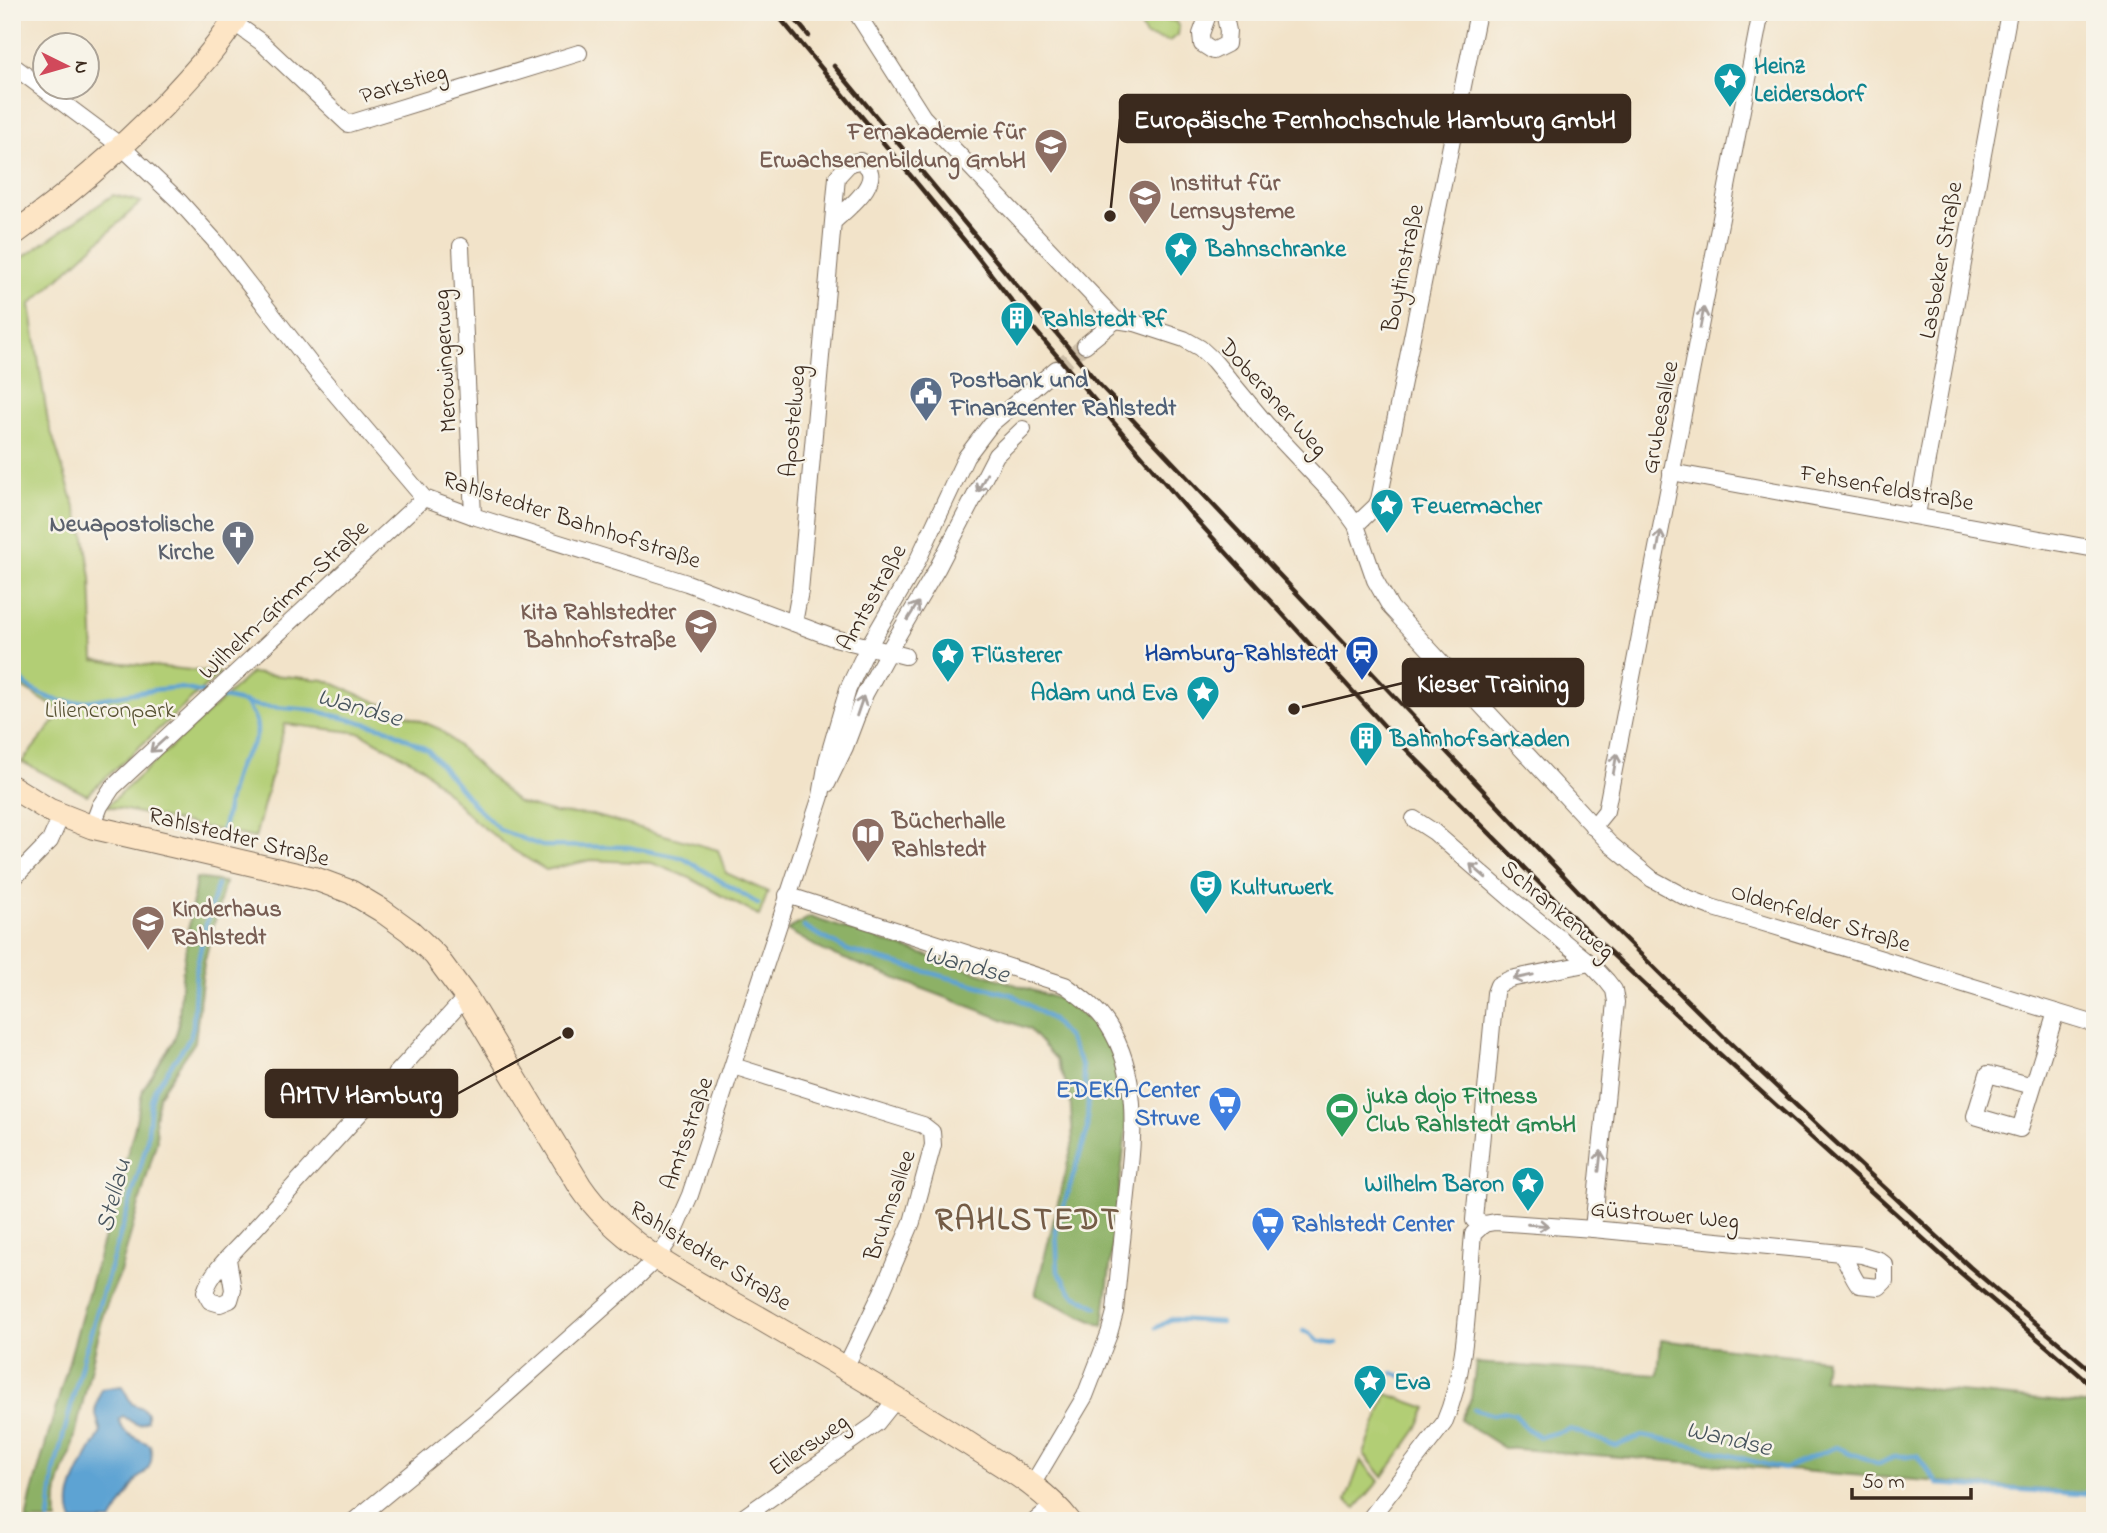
<svg xmlns="http://www.w3.org/2000/svg" width="2107" height="1533" viewBox="0 0 2107 1533" font-family="'Indie Flower',sans-serif">
  <style>
    .green { fill: #b2ce74; stroke: #767c49; stroke-width: 2 }
    .forest { fill: #8db166; stroke: #646e42; stroke-width: 2 }
    .water { fill: #5da3d3; stroke: #4c6678; stroke-width: 2 }
    .lines { fill: none; stroke-linecap: round; stroke-linejoin: round }
    .stream { stroke: #5da3d3; stroke-width: 4.5 }
    .minor-tunnel { stroke: #cdbea7; stroke-width: 16; stroke-dasharray: 16 8; stroke-linecap: butt }
    .minor-casing { stroke: #7b6b5a; stroke-width: 18 }
    .secondary-casing { stroke: #7b6b5a; stroke-width: 25 }
    .minor { stroke: #fff; stroke-width: 16 }
    .secondary { stroke: #fde5c5; stroke-width: 23 }
    .rail { stroke: #3b2a1e; stroke-width: 4.5 }
    .oneway { stroke: #a79f9a }
    .labels { text-anchor: middle; stroke-width: 5; stroke-linejoin: round; paint-order: stroke }
    .culture-label { font-size: 24px; font-weight: bold; fill: #0d838f; stroke: #f7f3e8; text-anchor: start }
    .street-label { font-size: 24px; fill: #3b2a1e; stroke: #f7f3e8 }
    .education-label { font-size: 24px; font-weight: bold; fill: #785e54; stroke: #f7f3e8; text-anchor: start }
    .service-label { font-size: 24px; font-weight: bold; fill: #4e5e75; stroke: #f7f3e8; text-anchor: start }
    .worship-label { font-size: 24px; font-weight: bold; fill: #5b616d; stroke: #f7f3e8; text-anchor: end }
    .transit-label { font-size: 24px; font-weight: bold; fill: #164399; stroke: #f7f3e8; text-anchor: end }
    .park-label { font-size: 24px; fill: #595334; stroke: #f7f3e8 }
    .shop-label { font-size: 24px; font-weight: bold; fill: #366cbe; stroke: #f7f3e8; text-anchor: end }
    .leisure-label { font-size: 24px; font-weight: bold; fill: #27864d; stroke: #f7f3e8; text-anchor: start }
    .water-label { font-size: 26px; font-style: italic; fill: #47545d; stroke: #f7f3e8 }
    .district-label { font-size: 32px; font-weight: bold; letter-spacing: 2px; fill: #745c46; stroke: #f7f3e8 }
    .leader { fill: none; stroke: #3b2a1e; stroke-width: 2.5 }
    .callout-dot { fill: #3b2a1e; stroke: #f7f3e8; stroke-width: 2.5 }
    .callout { fill: #3b2a1e; stroke: #3b2a1e; stroke-width: 2.5 }
    .callout-label { font-size: 26px; text-anchor: middle; font-weight: bold; fill: #fff }
  </style>
  <rect width="100%" height="100%" fill="#f7f3e8"/>
  <filter id="ink" filterUnits="userSpaceOnUse"><feTurbulence type="fractalNoise" baseFrequency=".0143" numOctaves="2"/><feDisplacementMap in="SourceGraphic" scale="14" xChannelSelector="R" yChannelSelector="G"/><feConvolveMatrix kernelMatrix="1 2 1 2 8 2 1 2 1" color-interpolation-filters="sRGB"/></filter>
  <filter id="wash" filterUnits="userSpaceOnUse"><feTurbulence type="fractalNoise" baseFrequency=".00686" numOctaves="4" result="noise"/><feDisplacementMap in="SourceGraphic" scale="28" xChannelSelector="R" yChannelSelector="G"/><feGaussianBlur stdDeviation="1.57" result="paint"/><feColorMatrix in="noise" values="0 0 0 0 0 0 0 0 0 0 0 0 0 0 0 0 0 1.4 0 .05"/><feComposite in="paint" operator="in"/></filter>
  <g filter="url(#wash)">
    <rect width="100%" height="100%" fill="#f2e3c9"/>
    <!-- green -->
    <g class="green">
      <path d="M12,12L21,20L18,83L12,79Z"/>
      <path d="M1148,17L1175,21L1179,27L1178,35L1169,41L1146,36L1141,26Z"/>
      <path d="M113,195L141,202L30,305L48,422L85,538L91,578L94,660L220,673L87,795L22,762L62,712L12,681V404L16,390L18,359L12,334V265Z"/>
      <path d="M251,673L325,680L440,729L517,802L555,813L593,815L718,850L726,873L768,892L759,916L690,878L652,863L591,860L546,870L513,850L475,821L421,766L361,733L285,724L255,838L107,806Z"/>
      <path d="M1387,1394L1427,1408L1416,1431L1383,1477L1364,1454Z"/>
      <path d="M1361,1460L1379,1481L1356,1508L1346,1501Z"/>
    </g>
    <!-- forest -->
    <g class="forest">
      <path d="M196,878L225,882L204,963L195,1042L159,1095L155,1118L157,1140L119,1276L104,1311L71,1453C59,1478 55,1493 57,1521H26L31,1496L134,1130L143,1089L174,1040L178,1027L182,976Z"/>
      <path d="M810,917L1062,1000L1099,1028L1116,1062L1124,1095L1126,1131L1103,1326L1035,1295L1073,1142L1070,1093L1056,1059L1029,1029L826,952L787,930Z"/>
      <path d="M1661,1340L1825,1359L1823,1379L2094,1405L2095,1494L1504,1448L1460,1420L1471,1399L1476,1363L1658,1375Z"/>
    </g>
    <!-- water -->
    <path class="water" d="M122,1386L132,1404L142,1408L147,1413V1421C136,1428 133,1422 123,1416L119,1419C121,1435 138,1438 150,1445C154,1459 150,1471 138,1478L111,1521H73C60,1493 89,1456 101,1432L95,1411L101,1389Z"/>
    <g class="lines">
      <!-- stream -->
      <g class="stream">
        <path d="M12,609C13,627 10,650 15,668C20,690 57,704 78,702C110,699 142,689 175,688C185,687 196,692 207,694"/>
        <path d="M219,697L259,706L312,710L388,729L428,750L475,806L500,830L542,846L628,847L683,858L758,904"/>
        <path d="M222,833C227,811 230,784 239,764C245,752 256,745 257,731C258,720 251,710 244,702"/>
        <path d="M804,927L849,951L1013,995L1051,1019L1068,1038L1081,1063L1088,1101L1087,1132L1056,1230L1058,1272L1073,1294L1097,1307"/>
        <path d="M1156,1328L1172,1319L1221,1322"/>
        <path d="M1303,1331L1310,1333L1318,1341L1337,1343"/>
        <path d="M1393,1373L1432,1388"/>
        <path d="M1474,1409L1493,1415L1506,1412L1515,1414L1526,1428L1540,1437L1570,1429L1616,1446L1642,1436L1694,1446L1784,1469L1836,1447L1879,1464L1895,1456H1917L1938,1484L2095,1495"/>
        <path d="M49,1521L54,1472L84,1355L141,1165L147,1142L151,1101L154,1090L190,1038L193,1026L196,970L205,928L217,885"/>
      </g>
    </g>
  </g>
  <g filter="url(#ink)">
    <g class="lines">
      <!-- minor-tunnel -->
      <path class="minor-tunnel" d="M1056,369L1085,345"/>
      <defs>
        <g id="minor">
          <path d="M856,12L923,117L1116,320L1135,323L1184,339L1200,348L1213,360L1267,425L1337,499L1356,525L1375,580L1391,608L1610,844L1652,879L1685,897L1711,907L2095,1024"/>
          <path d="M1209,12L1201,34L1202,44L1213,51L1227,44L1228,31L1224,12"/>
          <path d="M233,22L261,42L348,124L579,53"/>
          <path d="M12,65L122,147L180,202L215,241L316,371L424,498L473,516L687,583L831,637L905,656"/>
          <path d="M461,246L473,516"/>
          <path d="M1085,345L1116,320"/>
          <path d="M1671,472L2095,549"/>
          <path d="M1917,515L2009,12"/>
          <path d="M1356,525L1376,506L1379,500L1478,12"/>
          <path d="M794,623L800,591L837,177L850,163L860,161C890,177 847,209 833,222"/>
          <path d="M827,784L845,747L865,694L888,652L937,569L996,455L1023,429"/>
          <path d="M1414,819L1434,832L1510,898L1590,963L1607,981L1614,990L1616,1002L1593,1229"/>
          <path d="M92,827L100,806L112,788L424,498"/>
          <path d="M1593,827L1606,811L1761,12"/>
          <path d="M12,880L50,841L61,816"/>
          <path d="M787,895L1065,985C1081,997 1097,1008 1108,1025C1143,1079 1132,1145 1126,1204C1122,1240 1118,1276 1115,1312L1109,1334L1085,1396L1032,1485"/>
          <path d="M733,1066L923,1125L932,1132L933,1145L912,1222L882,1292L845,1368"/>
          <path d="M2033,1086L1988,1074L1975,1116L2020,1129L2056,1012"/>
          <path d="M1484,1224L1495,1222L1593,1229L1862,1255L1879,1260L1885,1265V1281L1879,1287L1859,1285C1851,1275 1849,1264 1841,1253"/>
          <path d="M1484,1224L1474,1220L1495,993L1498,985L1510,979L1590,963"/>
          <path d="M228,1259L233,1290L230,1300L220,1304L210,1301L205,1292C212,1270 234,1252 249,1235L466,997"/>
          <path d="M354,1521L490,1409L628,1286L657,1258L672,1236L690,1195L821,796L827,761L848,689L868,647L915,566L966,457L991,424L1056,369"/>
          <path d="M738,1521L877,1423L897,1398"/>
          <path d="M1035,1521L1056,1503"/>
          <path d="M1368,1521L1444,1423C1469,1365 1467,1296 1473,1234L1484,1224"/>
        </g>
        <g id="secondary">
          <path d="M12,235C67,196 117,153 164,105C191,76 219,47 239,12"/>
          <path d="M12,787L49,810L92,827L316,879L351,892L381,910L410,931L435,955L466,997L580,1186C624,1251 702,1284 768,1323C835,1362 903,1402 969,1444C1004,1467 1043,1487 1069,1521"/>
        </g>
      </defs>
      <!-- minor casing -->
      <use href="#minor" class="minor-casing"/>
      <!-- secondary casing -->
      <use href="#secondary" class="secondary-casing"/>
      <!-- minor -->
      <use href="#minor" class="minor"/>
      <!-- secondary -->
      <use href="#secondary" class="secondary"/>
      <!-- rail -->
      <g class="rail">
        <path d="M775,12L973,251L1024,317L1193,516L1398,741L1580,924L1679,1017L1961,1273L2095,1388"/>
        <path d="M789,12L809,36"/>
        <path d="M834,66L1097,382L1598,912L1728,1041L1831,1138L1970,1267L2093,1372"/>
      </g>
    </g>
    <!-- one-way arrows -->
    <defs><path id="oneway-shaft" d="M-6 0H5M1.5-3L5.5 0L1.5 3" fill="none" stroke-width="1.6" stroke-linecap="round" stroke-linejoin="round" transform="scale(1.75)"/></defs>
    <g class="oneway">
      <use href="#oneway-shaft" transform="translate(1702 318) rotate(-79)"/>
      <use href="#oneway-shaft" transform="translate(982 483) rotate(117)"/>
      <use href="#oneway-shaft" transform="translate(1659 541) rotate(-80)"/>
      <use href="#oneway-shaft" transform="translate(913 611) rotate(-58)"/>
      <use href="#oneway-shaft" transform="translate(860 706) rotate(-71)"/>
      <use href="#oneway-shaft" transform="translate(158 745) rotate(138)"/>
      <use href="#oneway-shaft" transform="translate(1615 764) rotate(-80)"/>
      <use href="#oneway-shaft" transform="translate(1478 871) rotate(-139)"/>
      <use href="#oneway-shaft" transform="translate(1523 977) rotate(168)"/>
      <use href="#oneway-shaft" transform="translate(1600 1161) rotate(-84)"/>
      <use href="#oneway-shaft" transform="translate(1538 1225) rotate(4)"/>
    </g>
  </g>
  <!-- icons -->
  <defs>
    <symbol id="sight-pin" viewBox="-11 -11 22 30"><path d="M0 17L-7.5 6A9.5 9.5 0 1 1 7.5 6Z" fill="#0f9aa8" stroke="#f7f3e8"/><path d="M0-6L1.8-2.2L6-1.7L2.9 1.2L3.7 5.4L0 3.3L-3.7 5.4L-2.9 1.2L-6-1.7L-1.8-2.2Z" fill="#fff"/></symbol>
    <symbol id="university-pin" viewBox="-11 -11 22 30"><path d="M0 17L-7.5 6A9.5 9.5 0 1 1 7.5 6Z" fill="#8d6e63" stroke="#f7f3e8"/><path d="M0-5L7-2L0 1L-7-2ZM-4 1L0 2.5L4 1V4Q0 6-4 4Z" fill="#fff"/></symbol>
    <symbol id="building-pin" viewBox="-11 -11 22 30"><path d="M0 17L-7.5 6A9.5 9.5 0 1 1 7.5 6Z" fill="#0f9aa8" stroke="#f7f3e8"/><path d="M-4-6H4V6H1V3H-1V6H-4ZM-2.5-4.3h1.7v1.8h-1.7ZM.8-4.3h1.7v1.8H.8ZM-2.5-1h1.7V.8h-1.7ZM.8-1h1.7V.8H.8Z" fill="#fff"/></symbol>
    <symbol id="civic-pin" viewBox="-11 -11 22 30"><path d="M0 17L-7.5 6A9.5 9.5 0 1 1 7.5 6Z" fill="#5c6f8a" stroke="#f7f3e8"/><path d="M-.6-6.5H3V-4.5H.6V-3L4-1V1h2V6H-6V1h2V-1L-.6-3ZM-1.2 2.5V6h2.4V2.5Z" fill="#fff"/></symbol>
    <symbol id="church-pin" viewBox="-11 -11 22 30"><path d="M0 17L-7.5 6A9.5 9.5 0 1 1 7.5 6Z" fill="#6b7280" stroke="#f7f3e8"/><path d="M-1.2-6h2.4v3.5h3.3v2.4h-3.3V6h-2.4V-.1h-3.3v-2.4h3.3Z" fill="#fff"/></symbol>
    <symbol id="school-pin" viewBox="-11 -11 22 30"><path d="M0 17L-7.5 6A9.5 9.5 0 1 1 7.5 6Z" fill="#8d6e63" stroke="#f7f3e8"/><path d="M0-5L7-2L0 1L-7-2ZM-4 1L0 2.5L4 1V4Q0 6-4 4Z" fill="#fff"/></symbol>
    <symbol id="station-pin" viewBox="-11 -11 22 30"><path d="M0 17L-7.5 6A9.5 9.5 0 1 1 7.5 6Z" fill="#1a4fb4" stroke="#f7f3e8"/><path d="M-3-6H3Q5-6 5-4V2Q5 4 3 4L4.5 6H3L1.5 4h-3L-3 6H-4.5L-3 4Q-5 4-5 2V-4Q-5-6-3-6ZM-3.5-4v3h7v-3ZM-3.5 1v1.5H-2V1ZM2 1v1.5H3.5V1Z" fill="#fff"/></symbol>
    <symbol id="library-pin" viewBox="-11 -11 22 30"><path d="M0 17L-7.5 6A9.5 9.5 0 1 1 7.5 6Z" fill="#8d6e63" stroke="#f7f3e8"/><path d="M-6-4Q-3-5.5-.7-3.5V5Q-3 3-6 4ZM6-4Q3-5.5 .7-3.5V5Q3 3 6 4Z" fill="#fff"/></symbol>
    <symbol id="theatre-pin" viewBox="-11 -11 22 30"><path d="M0 17L-7.5 6A9.5 9.5 0 1 1 7.5 6Z" fill="#0f9aa8" stroke="#f7f3e8"/><path d="M-5-5.5Q0-4 5-5.5V0Q5 5 0 6Q-5 5-5 0ZM-3.3-2.5H-1v1.5H-3.3ZM1-2.5H3.3v1.5H1ZM-2.8 1Q0 5.5 2.8 1Z" fill="#fff"/></symbol>
    <symbol id="supermarket-pin" viewBox="-11 -11 22 30"><path d="M0 17L-7.5 6A9.5 9.5 0 1 1 7.5 6Z" fill="#3f7fe0" stroke="#f7f3e8"/><path d="M-6-5.5h2.5l.6 2H6L4.5 2H-2.5L-4.4-4H-6ZM-1.5 3.2a1.3 1.3 0 1 0 .1 0ZM3 3.2a1.3 1.3 0 1 0 .1 0Z" fill="#fff"/></symbol>
    <symbol id="stadium-pin" viewBox="-11 -11 22 30"><path d="M0 17L-7.5 6A9.5 9.5 0 1 1 7.5 6Z" fill="#2e9e5b" stroke="#f7f3e8"/><path d="M0-5a6.5 5 0 1 0 0 10a6.5 5 0 1 0 0-10ZM-3.5-1.8h7v3.6h-7Z" fill="#fff"/></symbol>
  </defs>
  <g fill-rule="evenodd">
    <use href="#sight-pin" x="1711" y="60" width="38" height="52"/>
    <use href="#university-pin" x="1032" y="126" width="38" height="52"/>
    <use href="#university-pin" x="1126" y="177" width="38" height="52"/>
    <use href="#sight-pin" x="1162" y="229" width="38" height="52"/>
    <use href="#building-pin" x="998" y="299" width="38" height="52"/>
    <use href="#civic-pin" x="907" y="374" width="38" height="52"/>
    <use href="#sight-pin" x="1368" y="486" width="38" height="52"/>
    <use href="#church-pin" x="219" y="518" width="38" height="52"/>
    <use href="#school-pin" x="682" y="606" width="38" height="52"/>
    <use href="#station-pin" x="1343" y="633" width="38" height="52"/>
    <use href="#sight-pin" x="929" y="635" width="38" height="52"/>
    <use href="#sight-pin" x="1184" y="673" width="38" height="52"/>
    <use href="#building-pin" x="1347" y="719" width="38" height="52"/>
    <use href="#library-pin" x="849" y="815" width="38" height="52"/>
    <use href="#theatre-pin" x="1187" y="867" width="38" height="52"/>
    <use href="#school-pin" x="129" y="903" width="38" height="52"/>
    <use href="#supermarket-pin" x="1206" y="1084" width="38" height="52"/>
    <use href="#stadium-pin" x="1323" y="1090" width="38" height="52"/>
    <use href="#sight-pin" x="1509" y="1164" width="38" height="52"/>
    <use href="#supermarket-pin" x="1249" y="1204" width="38" height="52"/>
    <use href="#sight-pin" x="1351" y="1362" width="38" height="52"/>
  </g>
  <g class="labels">
    <!-- culture labels -->
    <g class="culture-label">
      <text x="1754" y="73">Heinz<tspan x="1754" dy="28">Leidersdorf</tspan></text>
      <text x="1206" y="256">Bahnschranke</text>
      <text x="1042" y="326">Rahlstedt Rf</text>
      <text x="1412" y="513">Feuermacher</text>
      <text x="972" y="662">Flüsterer</text>
      <text x="1178" y="700" text-anchor="end">Adam und Eva</text>
      <text x="1390" y="746">Bahnhofsarkaden</text>
      <text x="1230" y="894">Kulturwerk</text>
      <text x="1504" y="1191" text-anchor="end">Wilhelm Baron</text>
      <text x="1394" y="1389">Eva</text>
    </g>
    <!-- street labels -->
    <g class="street-label">
      <text transform="translate(403 83) rotate(-17)" y="8">Parkstieg</text>
      <text transform="translate(1940 260) rotate(-80)" y="8">Lasbeker Straße</text>
      <text transform="translate(1402 268) rotate(-78)" y="8">Boytinstraße</text>
      <text transform="translate(444 361) rotate(-93)" y="8">Merowingerweg</text>
      <text transform="translate(1274 397) rotate(48)" y="8">Doberaner Weg</text>
      <text transform="translate(1659 417) rotate(-79)" y="8">Grubesallee</text>
      <text transform="translate(792 421) rotate(-85)" y="8">Apostelweg</text>
      <text transform="translate(1887 487) rotate(10)" y="8">Fehsenfeldstraße</text>
      <text transform="translate(572 519) rotate(18)" y="8">Rahlstedter Bahnhofstraße</text>
      <text transform="translate(871 597) rotate(-61)" y="8">Amtsstraße</text>
      <text transform="translate(283 599) rotate(-43)" y="8">Wilhelm-Grimm-Straße</text>
      <text transform="translate(239 836) rotate(14)" y="8">Rahlstedter Straße</text>
      <text transform="translate(1558 909) rotate(40)" y="8">Schrankenweg</text>
      <text transform="translate(1821 917) rotate(17)" y="8">Oldenfelder Straße</text>
      <text transform="translate(686 1133) rotate(-71)" y="8">Amtsstraße</text>
      <text transform="translate(889 1205) rotate(-71)" y="8">Bruhnsallee</text>
      <text transform="translate(1665 1214) rotate(5)" y="8">Güstrower Weg</text>
      <text transform="translate(711 1255) rotate(32)" y="8">Rahlstedter Straße</text>
      <text transform="translate(808 1444) rotate(-35)" y="8">Eilersweg</text>
    </g>
    <!-- education labels -->
    <g class="education-label">
      <text x="1026" y="139" text-anchor="end">Fernakademie für<tspan x="1026" dy="28">Erwachsenenbildung GmbH</tspan></text>
      <text x="1170" y="190">Institut für<tspan x="1170" dy="28">Lernsysteme</tspan></text>
      <text x="676" y="619" text-anchor="end">Kita Rahlstedter<tspan x="676" dy="28">Bahnhofstraße</tspan></text>
      <text x="892" y="828">Bücherhalle<tspan x="892" dy="28">Rahlstedt</tspan></text>
      <text x="172" y="916">Kinderhaus<tspan x="172" dy="28">Rahlstedt</tspan></text>
    </g>
    <!-- service labels -->
    <g class="service-label">
      <text x="950" y="387">Postbank und<tspan x="950" dy="28">Finanzcenter Rahlstedt</tspan></text>
    </g>
    <!-- worship labels -->
    <g class="worship-label">
      <text x="214" y="531">Neuapostolische<tspan x="214" dy="28">Kirche</tspan></text>
    </g>
    <!-- transit labels -->
    <g class="transit-label">
      <text x="1338" y="660">Hamburg-Rahlstedt</text>
    </g>
    <!-- park labels -->
    <g class="park-label">
      <text x="110" y="717">Liliencronpark</text>
    </g>
    <!-- shop labels -->
    <g class="shop-label">
      <text x="1200" y="1097">EDEKA-Center<tspan x="1200" dy="28">Struve</tspan></text>
      <text x="1292" y="1231" text-anchor="start">Rahlstedt Center</text>
    </g>
    <!-- leisure labels -->
    <g class="leisure-label">
      <text x="1366" y="1103">juka dojo Fitness<tspan x="1366" dy="28">Club Rahlstedt GmbH</tspan></text>
    </g>
    <!-- water labels -->
    <g class="water-label">
      <text transform="translate(360 706) rotate(16)" y="9">Wandse</text>
      <text transform="translate(967 963) rotate(15)" y="9">Wandse</text>
      <text transform="translate(112 1195) rotate(-75)" y="9">Stellau</text>
      <text transform="translate(1729 1437) rotate(13)" y="9">Wandse</text>
    </g>
    <!-- district labels -->
    <g class="district-label">
      <text x="1028" y="1229">RAHLSTEDT</text>
    </g>
  </g>
  <!-- callouts -->
  <path class="leader" d="M1110 216L1120 119M1294 709L1403 683M568 1033L457 1094"/>
  <g class="callout-dot">
    <circle cx="1110" cy="216" r="7"/>
    <circle cx="1294" cy="709" r="7"/>
    <circle cx="568" cy="1033" r="7"/>
  </g>
  <g class="callout">
    <rect x="1120" y="95" width="510" height="47" rx="7"/>
    <rect x="1403" y="659" width="180" height="47" rx="7"/>
    <rect x="266" y="1070" width="191" height="47" rx="7"/>
  </g>
  <g class="callout-label">
    <text x="1375" y="128">Europäische Fernhochschule Hamburg GmbH</text>
    <text x="1493" y="692">Kieser Training</text>
    <text x="361" y="1103">AMTV Hamburg</text>
  </g>
  <!-- margin -->
  <rect width="2107" height="1533" fill="none" stroke="#f7f3e8" stroke-width="42"/>
  <!-- north arrow -->
  <g transform="translate(66 66) rotate(95)"><circle r="33" fill="#f7f3e8" stroke="#aca397" stroke-width="2"/>
  <path d="M0-5L12 26L0 18L-12 26Z" fill="#d1495b"/>
  <text y="-10" font-size="19" font-weight="bold" text-anchor="middle" fill="#3b2a1e">N</text>
  </g>
  <!-- scale -->
  <path d="M1852 1488v10h119v-10" fill="none" stroke="#3b2a1e" stroke-width="3.5"/>
  <text x="1862" y="1488" font-size="21" fill="#3b2a1e" stroke="#f7f3e8" stroke-width="5" paint-order="stroke">50 m</text>
</svg>
